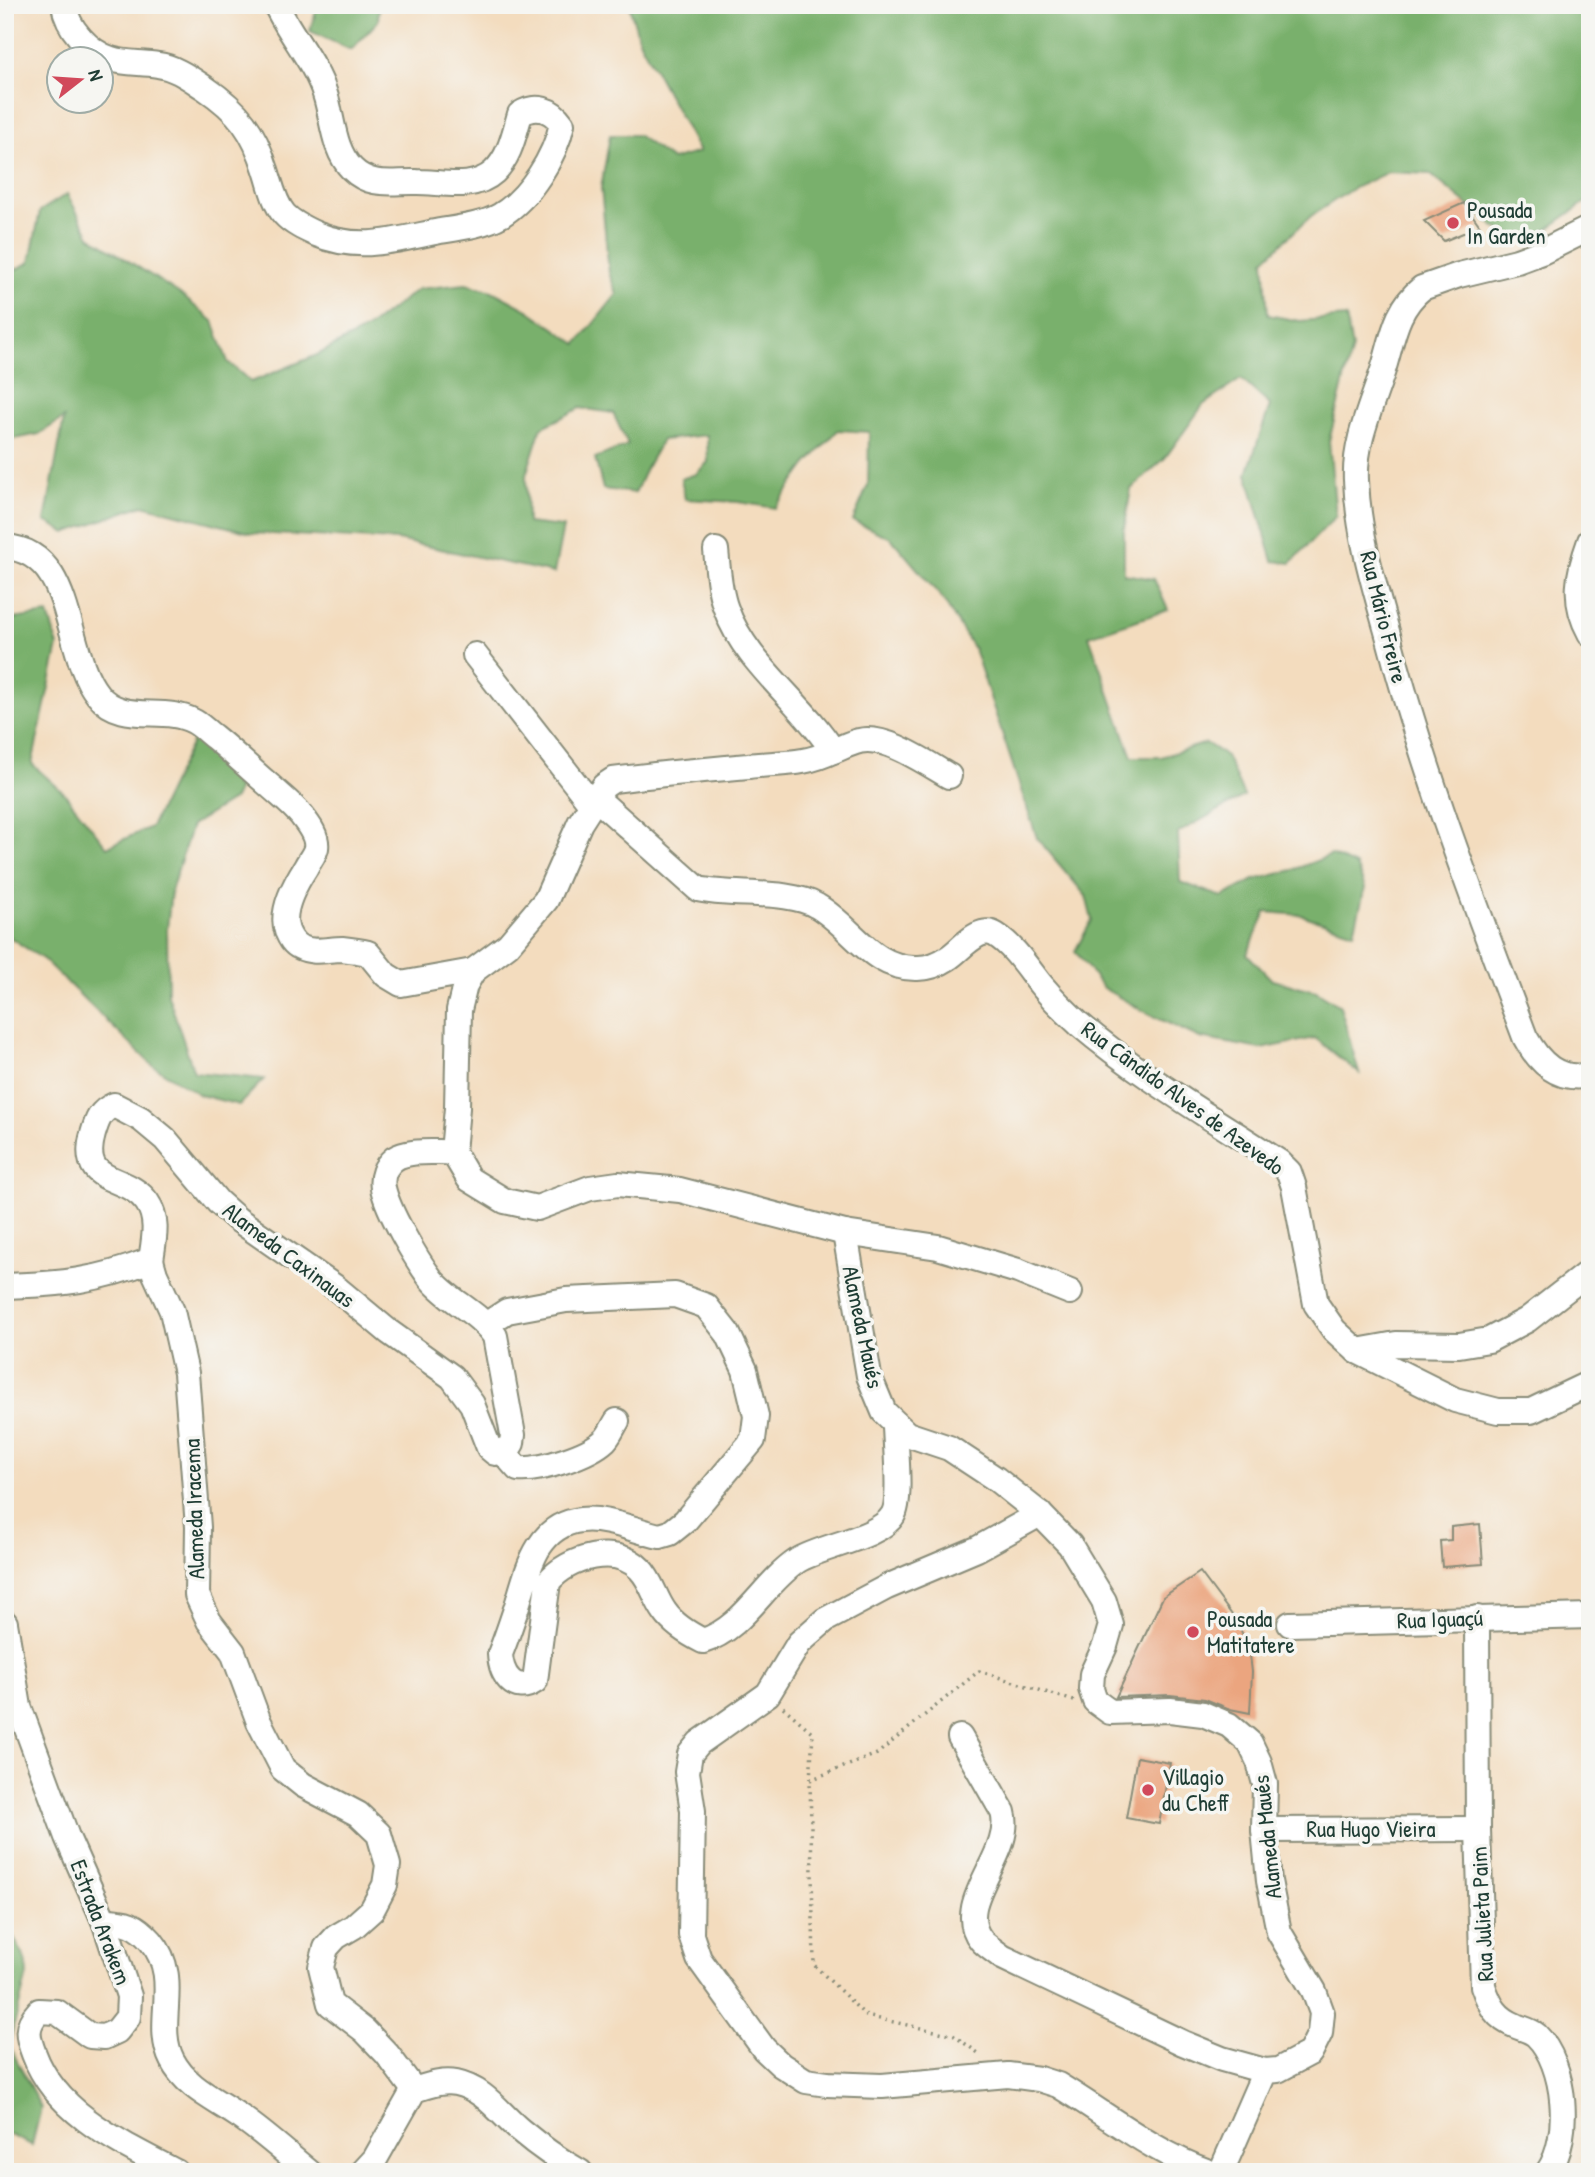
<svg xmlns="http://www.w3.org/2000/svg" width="1595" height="2177" viewBox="0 0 1595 2177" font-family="'Patrick Hand',sans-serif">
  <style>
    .forest { fill: #79b06c; stroke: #4c7650; stroke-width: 2 }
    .building { fill: #eba57f }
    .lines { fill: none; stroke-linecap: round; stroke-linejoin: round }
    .minor-casing { stroke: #898c79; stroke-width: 28 }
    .path { stroke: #898c79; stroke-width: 3.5; stroke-dasharray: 2 5; stroke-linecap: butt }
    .minor { stroke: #fff; stroke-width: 24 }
    .poi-dot { fill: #d1495b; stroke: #f6f6f2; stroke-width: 2.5 }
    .labels { text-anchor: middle; stroke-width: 7; stroke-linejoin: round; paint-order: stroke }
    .poi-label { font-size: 23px; fill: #1f3d34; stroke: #f6f6f2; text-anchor: start }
    .street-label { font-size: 23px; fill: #1f3d34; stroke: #f6f6f2 }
  </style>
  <rect width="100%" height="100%" fill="#f6f6f2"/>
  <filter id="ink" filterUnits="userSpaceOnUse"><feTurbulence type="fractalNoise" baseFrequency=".0143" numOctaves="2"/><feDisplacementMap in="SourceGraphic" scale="14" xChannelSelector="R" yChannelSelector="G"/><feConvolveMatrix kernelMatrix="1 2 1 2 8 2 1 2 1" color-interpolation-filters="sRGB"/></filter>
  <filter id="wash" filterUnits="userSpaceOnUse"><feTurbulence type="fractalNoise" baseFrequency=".00686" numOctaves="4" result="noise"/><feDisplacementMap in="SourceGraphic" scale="28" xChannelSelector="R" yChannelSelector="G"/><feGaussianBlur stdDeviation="1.57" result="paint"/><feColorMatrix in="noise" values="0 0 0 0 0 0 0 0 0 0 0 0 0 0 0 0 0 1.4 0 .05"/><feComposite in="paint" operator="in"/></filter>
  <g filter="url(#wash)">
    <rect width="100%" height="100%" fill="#f3dcbe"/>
    <!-- forest -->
    <g class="forest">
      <path d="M318,5H379L378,21L351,50L310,31Z"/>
      <path d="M629,5H1590V199L1529,242L1496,228L1430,174L1388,172L1352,189L1311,216L1264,260L1268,315L1300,321L1346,317L1352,348L1329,441L1336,516L1291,563L1273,561L1247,474L1270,405L1241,379L1203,405L1165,458L1131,489L1124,531V574L1154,579L1168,610L1089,636L1132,757H1161L1206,743L1226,756L1244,796L1178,833L1180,882L1222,897L1254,880L1293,870L1331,855L1356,866L1365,888L1354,932L1301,915L1266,912L1247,954L1272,980L1316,991L1340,1006L1359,1073L1315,1038L1261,1049L1200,1038L1151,1015L1103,988L1075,951L1092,920L1086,896L1037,838L974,649L942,598L891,538L853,521L868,485L869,432L838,430L806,465L775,508L738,502L685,499L681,479L696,474L708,462L707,435L662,440L648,464L635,493L603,489L595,458L628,445L613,413L580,408L541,428L526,475L527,523L563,527L554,573L397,540L251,533L143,505L66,533L45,521L64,418L39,434L5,441V275L30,262L40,211L67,194L90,236L180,294L213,321L228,362L251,382L317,355L366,329L418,289L466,284L492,291L528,310L577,344L617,294L609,273L601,188L610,135H637L672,160L699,152L640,42Z"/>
      <path d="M48,614L58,646L32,764L64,793L107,847L151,827L196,734L244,777L234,799L192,825L171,891L167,929L168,995L194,1072L264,1079L239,1105L200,1095L152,1065L44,960L5,934V620Z"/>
      <path d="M5,1924L23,1954L28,1971L9,2045L41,2108L32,2145L5,2133Z"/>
    </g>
    <g id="blocks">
      <!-- building -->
      <g class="building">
        <path d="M1464,203L1480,226L1444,241L1424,221Z"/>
        <path d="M1480,1524L1483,1564L1442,1567L1440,1541L1451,1540V1527Z"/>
        <path d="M1200,1572L1235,1619L1249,1647L1252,1672L1250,1713L1230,1709L1205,1699L1170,1695L1116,1697L1163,1597Z"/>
        <path d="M1137,1757L1170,1763L1159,1824L1126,1818Z"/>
      </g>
    </g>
  </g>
  <g filter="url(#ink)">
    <use href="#blocks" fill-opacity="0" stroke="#898c79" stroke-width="2"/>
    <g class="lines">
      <defs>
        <g id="minor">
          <path d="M64,5C67,28 89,52 111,59C126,64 142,62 158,65C175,67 191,79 205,88C239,111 254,131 266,170C271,185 274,202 284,214C292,223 305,229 316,234C360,252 395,240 440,231C459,228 484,225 501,215C530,197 555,157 562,124C552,109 536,104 520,114C514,134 510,157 494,172C473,191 443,182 417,182C393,181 371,188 352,169C333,150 333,118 325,94C316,64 290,35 276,5"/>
          <path d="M1590,228L1544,251L1517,261L1459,275L1422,288C1396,309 1393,337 1384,367C1373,403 1354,441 1356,480C1358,533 1374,585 1388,635C1424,773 1475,904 1525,1037C1539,1063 1558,1082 1590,1075"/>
          <path d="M1590,541C1578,574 1572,601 1590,633"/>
          <path d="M5,547C76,551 63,653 98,695C122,725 163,705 193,721C200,724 207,732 214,737C234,753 251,770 270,786C281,796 292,804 301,815C308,824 318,836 316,848C315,854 309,861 306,867C295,884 280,911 287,931C290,938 293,944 300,947C313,954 328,949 342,949C351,950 359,951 368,953L386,975L401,984L473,971"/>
          <path d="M716,550C718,569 719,591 726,609C745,663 802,702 833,751C841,748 850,743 859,741C885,734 926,763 949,776"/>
          <path d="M475,655L592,805"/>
          <path d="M596,798L604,786L613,780C658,774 703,770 748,766C781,762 802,766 833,751"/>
          <path d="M845,1233L869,1376L884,1412L907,1434L949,1448L996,1479L1040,1514L1070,1545L1104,1601L1111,1625L1105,1646L1092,1674L1091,1689L1095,1701L1110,1712L1170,1710L1203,1714L1229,1725L1250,1743L1259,1762L1265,1784L1264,1830L1269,1881L1279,1932L1314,1991L1322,2013L1320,2033L1310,2053L1278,2070L1265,2071L1221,2172"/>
          <path d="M151,1260L155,1274L172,1311L186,1373L198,1527L197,1595L209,1621L233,1652L259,1722L283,1769L303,1785L358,1814L379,1834L388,1865L385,1885L372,1910L353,1927L336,1937L326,1948L321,1967L330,2004L365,2031L387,2054L414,2090"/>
          <path d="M5,1286C63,1284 96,1281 151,1260C154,1240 159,1219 147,1202C127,1173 78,1187 93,1134C97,1120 100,1111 114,1105L141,1119L165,1139L218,1202L237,1219L335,1287L389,1332L452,1377L472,1404L489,1448L495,1453L509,1448L512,1443L513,1435L495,1336C478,1312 449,1301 431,1279C416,1259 388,1211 383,1188C381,1177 385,1166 394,1159C409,1149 436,1153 453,1152"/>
          <path d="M1070,1292L1018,1271L938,1247L845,1233L680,1190L618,1184L590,1188L537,1208L505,1201L469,1179L453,1152L457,1108L459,1010L465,985L473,971L508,945L546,900L580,823L596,798L698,889C732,897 790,889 817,906C853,927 872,970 918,968C928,968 939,964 948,958C961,950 979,924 996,935C1015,947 1028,969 1042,986C1053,999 1066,1012 1079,1024C1140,1076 1212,1118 1279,1162L1289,1172L1294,1187L1316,1304L1334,1330L1357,1351L1455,1400L1498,1411H1531L1590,1383"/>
          <path d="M487,1324L507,1311L566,1300L675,1295L706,1306L728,1334L745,1370L756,1416L753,1440L685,1521L670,1533L660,1536C635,1531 607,1517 581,1520C535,1525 527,1574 516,1609C511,1624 506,1639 500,1654C501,1674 514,1695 535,1681L548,1582C568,1557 616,1544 640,1569C652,1581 655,1599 665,1612C674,1625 689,1634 703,1641C743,1629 763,1584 797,1561C820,1546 880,1538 893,1515C902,1500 895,1444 895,1424"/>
          <path d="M1357,1351L1396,1344L1459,1345L1489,1340L1527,1320L1590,1271"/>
          <path d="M503,1452L518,1469C541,1471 589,1455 605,1440C610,1435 613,1427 617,1421"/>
          <path d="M1040,1514L977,1549L887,1587L825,1620L799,1643L768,1694L699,1743L690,1754L687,1772L693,1811L691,1935L699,1959L764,2049L781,2065L806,2081L827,2084L882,2086L1008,2075L1039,2079L1058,2085C1106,2114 1156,2154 1209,2172"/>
          <path d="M1477,1618L1478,1829L1483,1986C1490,2006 1496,2018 1516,2026C1523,2029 1530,2030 1536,2035C1566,2064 1572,2138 1548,2172"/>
          <path d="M5,1623L19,1707L67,1837L104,1921L129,1996L128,2017L117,2031L104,2037L90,2036L57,2012L39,2011C25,2026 27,2036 34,2054C56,2114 123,2144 176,2172"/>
          <path d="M1290,1624L1590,1616"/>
          <path d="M960,1737L1003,1812C1015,1854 951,1903 981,1940C986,1946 995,1951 1002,1957L1183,2043L1222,2059L1265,2071"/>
          <path d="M1264,1830L1478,1829"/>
          <path d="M104,1921C126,1921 136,1924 151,1941C183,1979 153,2023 172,2060C187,2089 217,2100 242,2118C265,2134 287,2154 309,2172"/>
          <path d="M363,2172L375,2159L414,2090C427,2086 442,2080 456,2083C485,2089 500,2114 521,2131C540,2147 559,2160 580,2172"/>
        </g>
      </defs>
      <!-- minor casing -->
      <use href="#minor" class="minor-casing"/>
      <!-- path -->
      <g class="path">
        <path d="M783,1707L813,1733L810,1780L814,1965L866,2016L953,2035L981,2055"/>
        <path d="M810,1780L877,1754L979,1671L1074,1701"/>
      </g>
      <!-- minor -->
      <use href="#minor" class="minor"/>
    </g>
  </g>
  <!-- markers -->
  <g class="poi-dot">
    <circle cx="1453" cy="223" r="7"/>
    <circle cx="1193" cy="1632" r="7"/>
    <circle cx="1148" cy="1790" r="7"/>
  </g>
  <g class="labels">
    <!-- poi labels -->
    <g class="poi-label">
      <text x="1467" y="218">Pousada<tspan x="1467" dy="26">In Garden</tspan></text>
      <text x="1207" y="1627">Pousada<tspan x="1207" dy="26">Matitatere</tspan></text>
      <text x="1162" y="1785">Villagio<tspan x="1162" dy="26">du Cheff</tspan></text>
    </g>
    <!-- street labels -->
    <g class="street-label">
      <text transform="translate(1384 617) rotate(76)" y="8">Rua Mário Freire</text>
      <text transform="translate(1183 1098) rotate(36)" y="8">Rua Cândido Alves de Azevedo</text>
      <text transform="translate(289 1255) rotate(37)" y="8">Alameda Caxinauas</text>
      <text transform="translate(863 1327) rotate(78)" y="8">Alameda Maués</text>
      <text transform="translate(194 1509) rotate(-92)" y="8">Alameda Iracema</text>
      <text transform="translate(1440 1619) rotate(-2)" y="8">Rua Iguaçú</text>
      <text x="1371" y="1837">Rua Hugo Vieira</text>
      <text transform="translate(1267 1837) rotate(-96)" y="8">Alameda Maués</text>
      <text transform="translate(1482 1914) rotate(-93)" y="8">Rua Julieta Paim</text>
      <text transform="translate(101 1922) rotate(69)" y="8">Estrada Arakem</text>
    </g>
  </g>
  <!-- margin -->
  <rect width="1595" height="2177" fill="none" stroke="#f6f6f2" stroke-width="28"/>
  <!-- north arrow -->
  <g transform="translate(80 80) rotate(73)"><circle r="33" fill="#f6f6f2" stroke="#a0aca6" stroke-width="2"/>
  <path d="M0-5L12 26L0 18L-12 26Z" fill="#d1495b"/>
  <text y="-10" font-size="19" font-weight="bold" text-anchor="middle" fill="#1f3d34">N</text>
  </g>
</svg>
